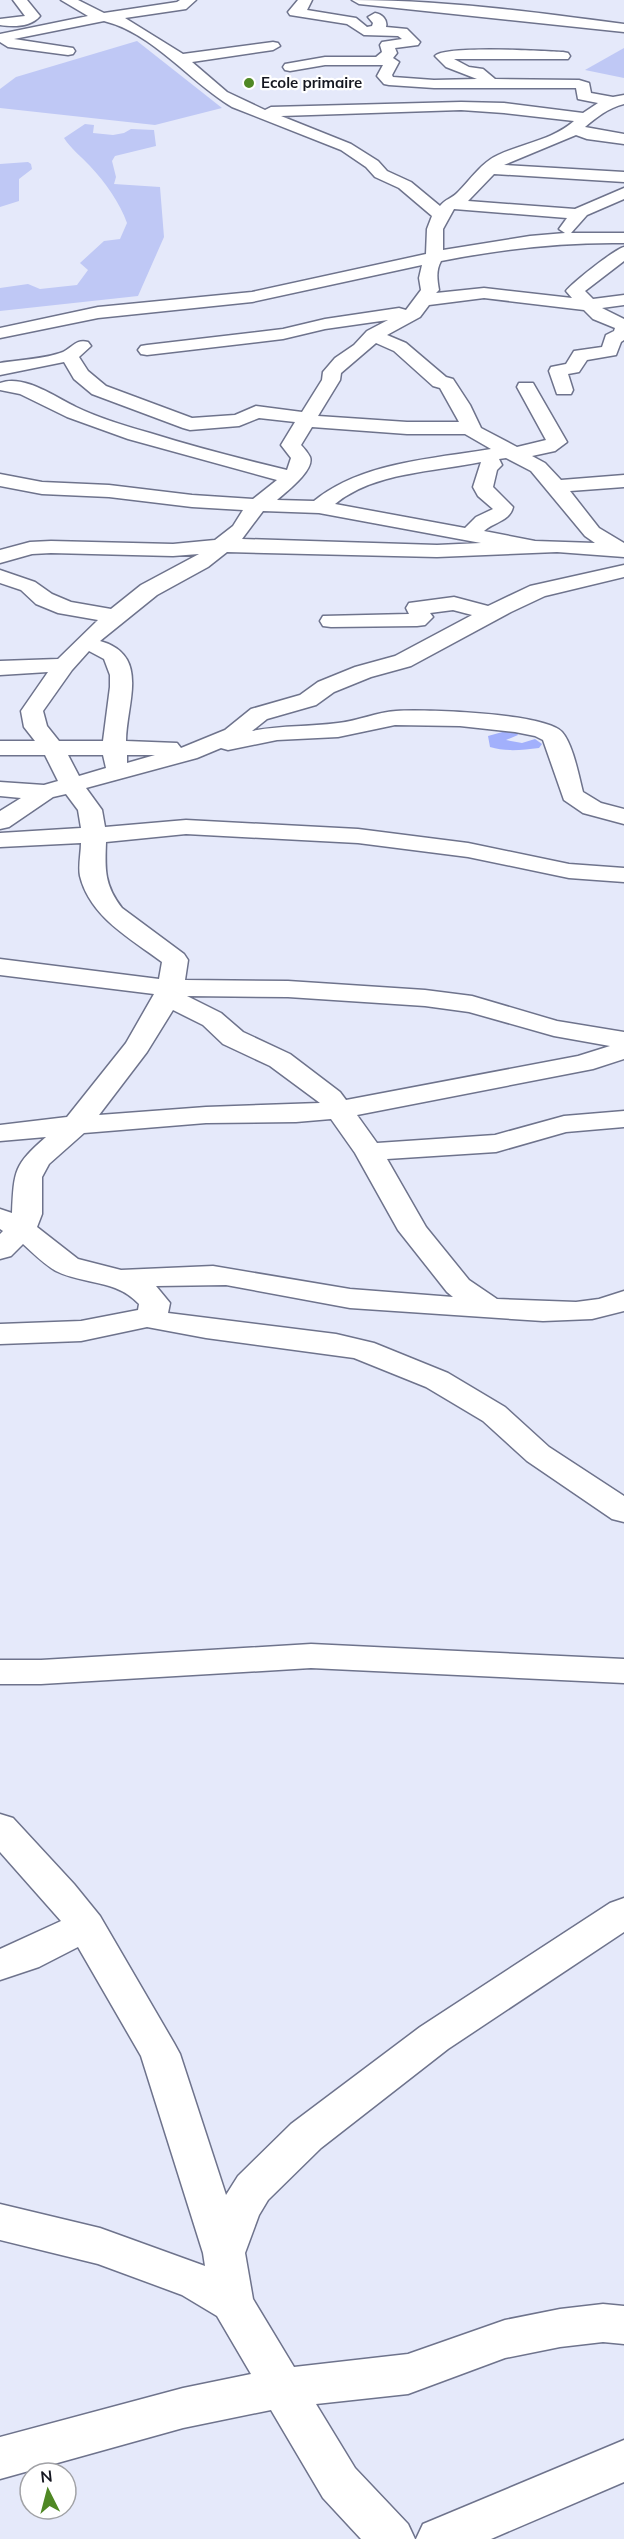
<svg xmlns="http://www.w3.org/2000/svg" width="624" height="2539" viewBox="0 0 624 2539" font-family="Mulish,sans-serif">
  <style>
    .green { fill: #bfc8f5 }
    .water { fill: #a2b0fc }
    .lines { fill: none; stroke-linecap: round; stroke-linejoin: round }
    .minor-casing { stroke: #6e738c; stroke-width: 3 }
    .minor { fill: #fff; fill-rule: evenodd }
    .poi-dot { fill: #4f8824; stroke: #fff; stroke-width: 2 }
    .labels { text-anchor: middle; stroke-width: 4.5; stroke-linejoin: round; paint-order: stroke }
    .far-poi-label { font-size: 15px; font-weight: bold; fill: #151720; stroke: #fff; text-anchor: start }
  </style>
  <rect width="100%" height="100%" fill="#e5e9fa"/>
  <!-- green -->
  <g class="green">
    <path d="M137,41L222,108L155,125L0,108V89L16,77Z"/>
    <path d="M624,48V78L585,70Z"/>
    <path d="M85,124L94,125L93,133L113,135L124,133L131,129L154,130L156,146L115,156L112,161L116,177L114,184L160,187L164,237L138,296L0,311V288L28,284L40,289L77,285L88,270L80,263L104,241L120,239L127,223C120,203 105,182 90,166C81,156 71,149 64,138Z"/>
    <path d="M28,162L31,164L32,169L19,179V201L0,207V164Z"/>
  </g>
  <!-- water -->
  <path class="water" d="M506,731L517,733L518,735L506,740L522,743L535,739L542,744L539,748C522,750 506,752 490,747L488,736Z"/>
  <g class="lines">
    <defs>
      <g id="minor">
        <path d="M13,0H27L40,16C31,27 13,27 0,25V19L25,16Z"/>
        <path d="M61,0H78L104,13L177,2L180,0H196L186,9L125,18L183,54L273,42L278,43L280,46L273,50L192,62L227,92L265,110L271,107L461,102L504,103L583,113L598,103L578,99L576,88H434L389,85L384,84L377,76L383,65H325L290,71L285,70L283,67L285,64L325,57H376L382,52L380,45L382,42L402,39L398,36L364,35L347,24L290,15L288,12L298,0H312L307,10L356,18L367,27L372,26L373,23L368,17L375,13C382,14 388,20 386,27L407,29L420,42L418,45L395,48L397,53L393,58L399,62L392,75L393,77L434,80L477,79L446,67L435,56C445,45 542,51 563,52L568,53L570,56L568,59H454L469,67L483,69L495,79L579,80L589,83L591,93L613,97L624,95V104C608,108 597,117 585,127L624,134V144L587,139L576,135L504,165L624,172V182L494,174L468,201L575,209L624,188V199L587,215L571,233H624V243C562,242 502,249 441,261C436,270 437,279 439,290L436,293L484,288L572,298L566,291C573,282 615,249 624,247V261L585,291L593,299L624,295V305L602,308L624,319V340L621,342L616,355L587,360L579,372L568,374L573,390L571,394H557L549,371L551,367L566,364L574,351L602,347L606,335L614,331L615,328L593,319L584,310L484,298L429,305L420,317L387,335L406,343L446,377L453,379L470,405L481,428L517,447L546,440L517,387L519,383H533L567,442L555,451L532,456L545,463L561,480L624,475V487L570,491L599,528L624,543V557L557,552L437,557L227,552L208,567L157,595L100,641C151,655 126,704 126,741L177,743L181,748L225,730L251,709L300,695L318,682L355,667L395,656L472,615L453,610L430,613L433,617L425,625L417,626L331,627L323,626L320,621L323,616L409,614L406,608L409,603L454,597L488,606L530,586L624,565V577L545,596L511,612L411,666L371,677L334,692L316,705L267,719L252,731C281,725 309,727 338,723C358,721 377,712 396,711C425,709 544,713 562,732C573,744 579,777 583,792L601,803L624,809V824L583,813L564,800L543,740L535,736L515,732L460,726L395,725L338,737L277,740L228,750L221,748L197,758L86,788L102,810L105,827L186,820L358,829L468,843L569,864L624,868V882L569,878L468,857L358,843L186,834L106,842C105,869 104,885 122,908L184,954L188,960L185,980L288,981L425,990L472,996L557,1021L624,1032V1059L593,1069L357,1115L377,1143L495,1135L564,1116L624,1111V1127L566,1132L496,1152L387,1159L426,1227L469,1280L497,1299L576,1302L599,1299L624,1291V1311L592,1319L543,1321L350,1308L226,1285L156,1286L170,1303L168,1313L336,1334L374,1343L448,1373L505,1407L549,1447L624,1496V1522L612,1519L527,1461L483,1421L426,1387L354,1358L206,1338L147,1327L81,1341L0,1344V1324L81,1321L138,1310L139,1304C116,1279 84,1285 56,1271C45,1265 33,1253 23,1244L11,1256L0,1259V1234L3,1231L0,1229V1209L12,1213C14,1170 14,1165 46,1137L0,1141V1125L67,1117L126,1043L154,994L0,975V959L159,979L162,962C130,938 90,917 80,876C78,866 81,853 81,843L0,847V833L81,828L78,810L66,794L53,797L9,827L0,829V811L21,798L0,796V782L44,785L58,781L45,755H0V741H35L24,727L21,711L48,672L0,675V661L58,659L98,620L58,613L36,604L21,590L0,583V570L35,582L52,594L71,602L111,609L141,585L199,554L173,556L51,553L32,554L0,563V550L30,542L51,541L173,544L215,540L233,526L243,510L192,507L109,497L42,494L0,486V474L42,482L109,485L192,495L253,499L277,480L128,439L67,417L20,394L0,390V383C24,374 55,397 76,407C99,418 125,426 150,433C195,447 241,459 287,470L291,458L281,445L295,422L259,418L239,426L190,430L183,428L92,394L74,379L64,362L0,375V363C18,360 46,359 63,352C73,347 76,339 88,342L91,346L79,357L88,371L106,386L192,418L235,415L256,406L302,412L322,380L323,372L335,358L354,345L367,331L388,320L325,329L283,339L147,355L141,354L138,350L141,346L147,345L283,329L325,319L399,308L406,310L421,290L419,278L422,265L252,302L98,318L0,338V328L98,307L252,292L426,254L427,229L432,216L399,188L375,177L366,167L341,150L232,107C190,82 153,33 104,21L14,39L73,48L75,51L73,54L68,55L8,47L0,42V34L88,16ZM461,110L504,113L574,121C552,140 524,143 498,155C482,162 470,180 458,192C453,198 445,199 440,206L411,182L387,171L378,161L351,144L281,116ZM454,209L567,218L559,229L565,233L530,236L443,250V229ZM376,343L394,351L433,386L440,388L459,422H407L318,416L340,380L341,373ZM312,427L407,434H465L491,449C432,459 362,462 314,501L277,500C286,492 315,470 310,457C308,453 304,448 301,445ZM506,458L531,471L585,536L595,543L535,541L484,531C494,522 510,521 513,507L493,487L497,470L502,465L499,459ZM481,462L473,487L478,496L493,509L476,517L465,528L335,504C374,472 434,472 481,462ZM263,511L319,513L481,543L437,545L242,539ZM89,651L104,659L110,675V687L103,741H59L47,726L43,711L72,670ZM68,755H103L106,768L79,776ZM127,755H155L127,763ZM187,996L288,997L425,1006L469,1012L554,1036L610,1046L578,1056L346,1100L340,1092L290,1054L243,1032L221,1013ZM173,1010L203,1025L223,1044L270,1066L320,1103L206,1107L99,1115L147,1052ZM331,1119L355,1153L398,1230L447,1292L453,1297L350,1289L213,1266L121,1270L78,1259L37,1227L42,1214V1177L49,1164L84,1133L206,1123L296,1122Z"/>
        <path d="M352,0C443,0 534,12 624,24V32L359,4Z"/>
        <path d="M311,1644L624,1659V1683L311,1668L41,1684H0V1660H41Z"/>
        <path d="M0,1814L13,1818L74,1884L100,1916L174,2043L180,2054L226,2195L238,2176L291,2124L420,2027L610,1903L624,1898V1932L448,2049L321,2148L268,2200L259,2215L245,2253L253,2299L294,2367L408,2354L505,2320L560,2309L603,2304L624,2306V2344L603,2342L560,2347L505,2358L408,2394L316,2404L355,2468L408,2524L415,2539H361L323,2498L271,2410L183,2428L0,2479V2437L183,2388L251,2374L217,2316L182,2295L98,2264L0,2240V2204L100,2228L205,2266L203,2253L141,2056L78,1947L39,1967L0,1980V1949L61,1921L0,1852Z"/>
        <path d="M624,2440V2482L491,2539H416L423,2524Z"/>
      </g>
    </defs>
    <!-- minor casing -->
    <use href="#minor" class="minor-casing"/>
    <!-- minor -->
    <use href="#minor" class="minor"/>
  </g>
  <!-- markers -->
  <circle class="poi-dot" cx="249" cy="83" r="6"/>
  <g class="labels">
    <!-- far-poi labels -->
    <g class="far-poi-label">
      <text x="261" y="88">Ecole primaire</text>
    </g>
  </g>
  <!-- north arrow -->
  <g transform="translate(48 2491) rotate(354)"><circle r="28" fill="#ffffff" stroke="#a1a2a6" stroke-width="1.5"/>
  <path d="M0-4.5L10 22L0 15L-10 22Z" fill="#4f8824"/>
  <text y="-9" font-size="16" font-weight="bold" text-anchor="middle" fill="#151720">N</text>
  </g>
</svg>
